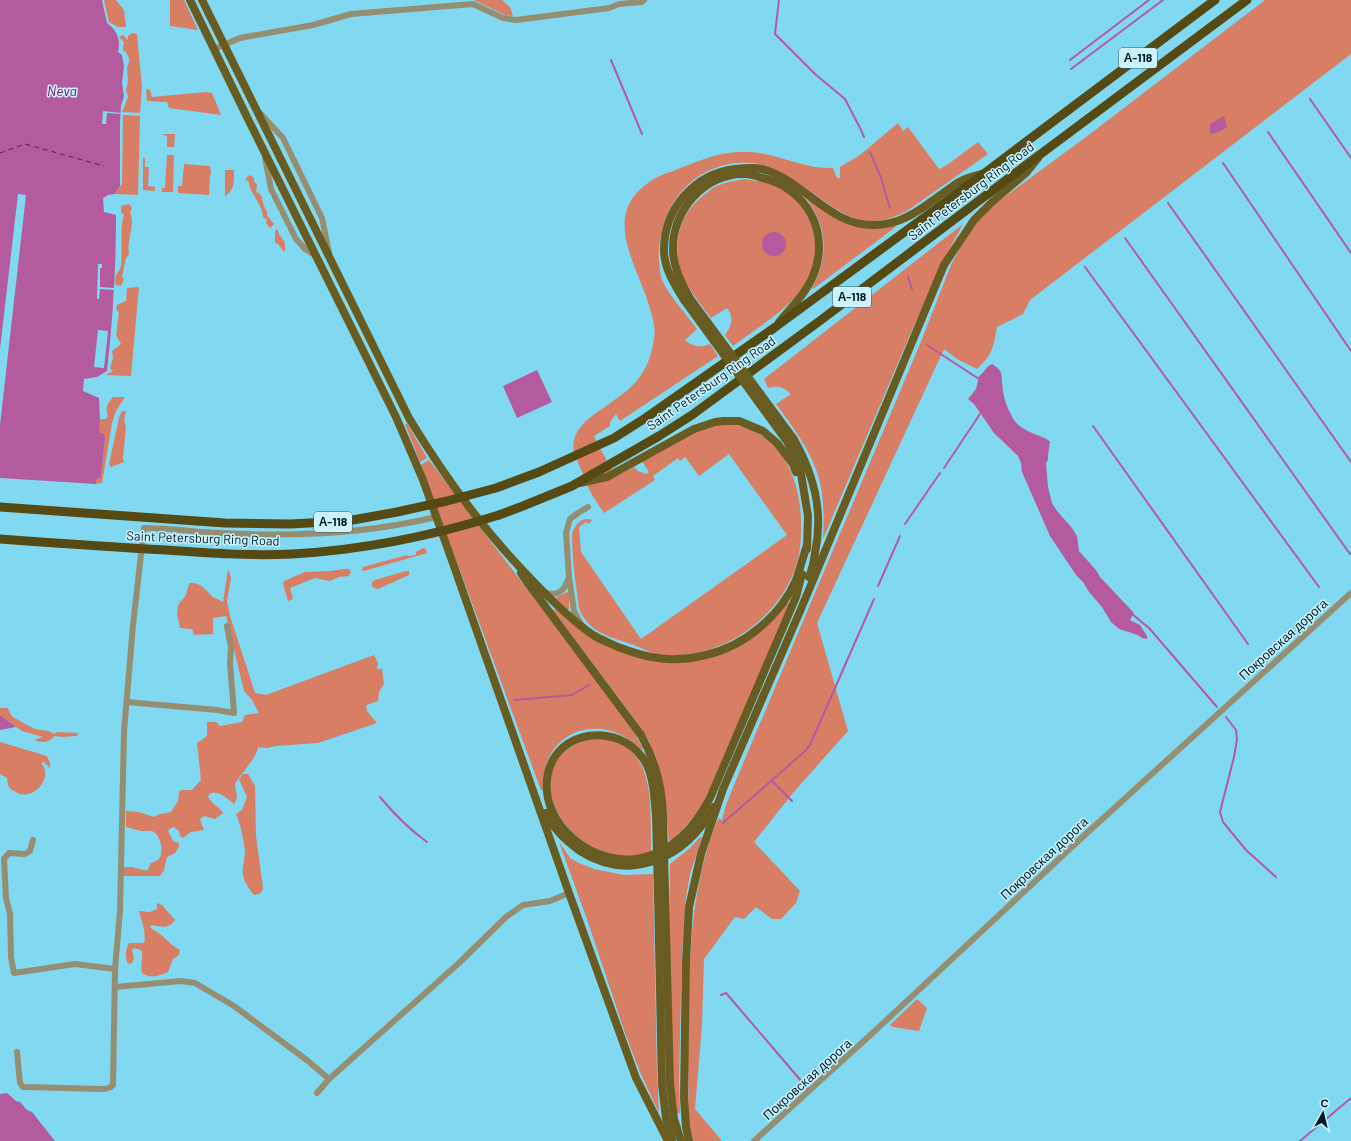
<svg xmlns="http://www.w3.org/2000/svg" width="1351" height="1141" viewBox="0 0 1351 1141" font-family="Barlow,sans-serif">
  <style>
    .green { fill: #d77e64 }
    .water { fill: #b45b9f }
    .pier { fill: #81d9f1 }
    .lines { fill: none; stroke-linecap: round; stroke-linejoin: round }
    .stream { stroke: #b45b9f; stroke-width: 2 }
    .ferry { stroke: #6b195b; stroke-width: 1; stroke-dasharray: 5 4; stroke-linecap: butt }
    .minor { stroke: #958e72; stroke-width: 6 }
    .major { stroke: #685c23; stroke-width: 8 }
    .highway { stroke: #554a14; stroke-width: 9 }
    .major-bridge { stroke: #685c23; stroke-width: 8 }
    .highway-bridge { stroke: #554a14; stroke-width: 9 }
    .labels { text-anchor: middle; stroke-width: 3; stroke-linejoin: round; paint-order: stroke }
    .shield { fill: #caf3ff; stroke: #3d5d66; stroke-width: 1 }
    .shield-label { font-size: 12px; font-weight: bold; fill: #011d24 }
    .street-label { font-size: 13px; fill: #011d24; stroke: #caf3ff }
    .water-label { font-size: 14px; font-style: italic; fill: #6b195b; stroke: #caf3ff }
  </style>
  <rect width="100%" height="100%" fill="#81d9f1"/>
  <!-- green -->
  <g class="green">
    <path d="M104,0H116L124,10L126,27H118L109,22Z"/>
    <path d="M170,0H184L198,30L170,26Z"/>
    <path d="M474,0H502L510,7L513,16L505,15Z"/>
    <path d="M1265,0H1351V54L1030,300L1023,314L997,327C993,348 993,354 977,369L957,359L944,349L817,623L848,731L792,794L754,842L800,891L796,903L781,919H772L756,907L744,919L735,917L704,959L702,1025L695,1109L722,1141H692L689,1124L688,1105C689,1089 688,1073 688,1056C689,977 687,896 717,821L719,818L722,820L726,805L734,785L920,344L951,265L967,236L982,216L995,204L1086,137Z"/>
    <path d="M132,33L137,34L142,87L140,113L122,112L128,97L126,90L128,81L127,67L129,63V58L126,52L123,50L124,42L119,37L123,35L128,40V36Z"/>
    <path d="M146,89L150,90L152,97L206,92L212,93L221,115L169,108L167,102L147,101Z"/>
    <path d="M123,115L140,116L138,195L115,194L122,184Z"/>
    <path d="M898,123L903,131L908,127L939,169L947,165L978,142L988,154L907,211C868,231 850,219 817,196C805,187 793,180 781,172C771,167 760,163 749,163C705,160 669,192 661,235C658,249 658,262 661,277C666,292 687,315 697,329L685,340C693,347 700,348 710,344L718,356L620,421L616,414L610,422V426L594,436L615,477L634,467L638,471L646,474L649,472L642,461C667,448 701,423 730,424C737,425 744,427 751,430C789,446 802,490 801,529C801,541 800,554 796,566C778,620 721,659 663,655C653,654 643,649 634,645C620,640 602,636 591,626C587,622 582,616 580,611C578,606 578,599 577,593C574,573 572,553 572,534C575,525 581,516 592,520L589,524L586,522L579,527L581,552L641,639L787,535L729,454L699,476L685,457L680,461L678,458L653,476L655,480L604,513C600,507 596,501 592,495C587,486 584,475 579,465C578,460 574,455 574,451C572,443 575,434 580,428C586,419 596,413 605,407C618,397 632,389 641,375C649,364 652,351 654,339C656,329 653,318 650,309C639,267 600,217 648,183C656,176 668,173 678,169C705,158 730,148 759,153C785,157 806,169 833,168L837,178H840V167L860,155Z"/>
    <path d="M163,134H175L174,147H167V136L163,135Z"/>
    <path d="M167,155H174L173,192H162V188H165Z"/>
    <path d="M143,158H145V167H149L148,186L155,187V191L143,190Z"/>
    <path d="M184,164L210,166L211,174L210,175L209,195L178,193V186H182Z"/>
    <path d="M225,170H234C234,180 235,191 225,196Z"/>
    <path d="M250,175L254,178V182L257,184L256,192L259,193L262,197L263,204L267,212V215L274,224L270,228L266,223L267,220L263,217C263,205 248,190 249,182L246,180V178Z"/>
    <path d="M744,179C756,181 771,182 782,189C817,211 825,253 803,287C788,310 755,329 733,346L725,335C732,326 734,317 727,308L711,318C701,304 688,290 682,274C671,243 680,211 707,193C710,190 713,187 717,186C725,182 735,181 744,179Z"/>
    <path d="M805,197C828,213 844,227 872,229C881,229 890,225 897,226L813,289L812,288C829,257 828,226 805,197Z"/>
    <path d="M129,204L132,208L130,213C136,223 126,242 129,254L126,258L122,277L124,279L121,286L116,285C113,272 120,274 121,265C123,249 119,231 124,215L121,212V206Z"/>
    <path d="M963,224L942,263L909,337L823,539C824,522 824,504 821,487C815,456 794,428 776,404L791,394C784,387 778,385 768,388L764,379Z"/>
    <path d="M277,229L279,233V235C284,239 286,244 285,251H283L279,245L275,242V231Z"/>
    <path d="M139,287L131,376L106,375L113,371L110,368L113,358L112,351L121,344L116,335C118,327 117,320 119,313L116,309L117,305L126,301L127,288Z"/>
    <path d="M113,397H125L116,411L112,423L102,483L96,484V480L101,477L105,438L98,433L100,419H106L108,416C105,407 107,404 113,397Z"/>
    <path d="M122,411H126L124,420L126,427L123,458L124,462L111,467L109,464L119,418Z"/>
    <path d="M407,423L427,458L420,462L405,424Z"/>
    <path d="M429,460L631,726L643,749L642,750C602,709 540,730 543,790H541L421,465Z"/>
    <path d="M423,548L426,549L427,553L364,571L362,570L363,567L407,555L409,556L416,555V552Z"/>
    <path d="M228,569L231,578L227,601L230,616L255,693L266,695L374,655L378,663L377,669H382L384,684L379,692L378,701L369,704L366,706L367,711L377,723L318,743L276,746L267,748L258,747C257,758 241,773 235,784L237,798L234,804C227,798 220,791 211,793L208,796C211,804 219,806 223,813L215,819L204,816L200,819L204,830L191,832L183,838L180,836L179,831L174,827L171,828L168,831L173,841L179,843V846L175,853L167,857L164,870L160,876H122V867H132L147,871L151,863C154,862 157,861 159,859C164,852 161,837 154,832C151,830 148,831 145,831C140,832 132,828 126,827V811L139,812L154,817L160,814L171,812L178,801L179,792L182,790H192L201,780L197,743L207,736V722H216L220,726L242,722L245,715L259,713L252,700L244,691L226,616L213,618V634L194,635L192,629L180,628L177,614L178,605L186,595L188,587L190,583C203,583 205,590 213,597C216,599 220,600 223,602Z"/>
    <path d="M344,569H349L351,572L349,576L339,577L330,581L315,578L290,588L293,599L288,601L283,584L284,581L305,572L331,571Z"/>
    <path d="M406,571H409V575L378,589L372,587V582L375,580Z"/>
    <path d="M569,591V609L568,610L556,599L557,597Z"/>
    <path d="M787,602L790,604L701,809L676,837L669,843L666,804L657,761L649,741L636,721L553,610L555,609L593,639L684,662L718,656L752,638L768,625L779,614Z"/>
    <path d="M0,708H8C9,711 10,714 13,717C14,718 33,728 35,729C42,731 48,729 54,734L57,732L78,733L77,736L62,737L54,736C50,743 41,743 34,740L43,737L22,731L0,715Z"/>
    <path d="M594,738C658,739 650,806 651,852C566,877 505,757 594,738Z"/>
    <path d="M0,742L47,756L50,763V768L44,762L41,763C55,778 31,804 14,791C12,790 10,789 9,787C8,785 7,781 7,778L0,774Z"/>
    <path d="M243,774H248L255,786L256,836L263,888L261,893L254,895C247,886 241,878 243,866C244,861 245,856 245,851C244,841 240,823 236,814L242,810L247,797L239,779Z"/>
    <path d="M700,837L702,838L690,874L686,897L682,952L679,1080L680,1113H677L673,1080L669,951L670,864L690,848Z"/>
    <path d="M559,842L570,858L579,863L594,869L624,875L653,874L657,1075L659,1113L640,1072L625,1033L589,925Z"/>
    <path d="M157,903L162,905L175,920C169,929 161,927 152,925L150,926L152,929C163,934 168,944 180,950L179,955L173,959L168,972C159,976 151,979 142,973C140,965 144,955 141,950L134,948L132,950L134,958L132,963L128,964C125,957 125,950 129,943H143L145,940L144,929L139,911L150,912L157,909Z"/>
    <path d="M917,999L927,1008L919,1031L893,1027L890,1025Z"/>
  </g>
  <!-- water -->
  <g class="water">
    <path d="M0,0H102L107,23C117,30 121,40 118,52L122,55L124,66L122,83L124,96L121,106L120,123V186L115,194L108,195L103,198L104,212L116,215C116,267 113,319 107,371L97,377L84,379L83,391L99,398L100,419L99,433H103L105,438L101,477L96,480V484L0,478Z"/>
    <path d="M1224,116L1227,127L1219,132L1210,134V124Z"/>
    <circle cx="774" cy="244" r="12"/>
    <path d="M992,364C995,366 1000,369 1001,373C1002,378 1002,385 1003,391C1004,400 1009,412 1014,420C1024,434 1045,435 1050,442L1048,455V460L1046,463L1048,487L1052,503L1057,511L1072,528L1077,536L1079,551L1096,570L1100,577L1134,613L1130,620L1140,625L1147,636V639L1142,638L1138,635L1119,629L1111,622L1102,607L1089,592L1083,582L1076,575L1050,536L1022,472L1021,463L1018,456L994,433L974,404L968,399L976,389L979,376C984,373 986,366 992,364Z"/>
    <path d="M537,370L552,402L517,418L503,386Z"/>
    <path d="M0,715L16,727L0,730Z"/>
    <path d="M7,1093L16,1101L20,1102L27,1110L32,1112L55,1141H0V1094Z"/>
  </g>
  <!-- pier -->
  <g class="pier">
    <path d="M103,111L121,113V114L107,113L106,124H102Z"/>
    <path d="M18,194L26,195L0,425V349Z"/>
    <path d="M98,264H102V268H100V287L114,288V290L100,289L99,299H97Z"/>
    <path d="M98,330L108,331L104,368L94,367Z"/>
  </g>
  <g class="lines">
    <!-- stream -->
    <g class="stream">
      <path d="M779,0L775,34L815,74L845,99L861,130L864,137"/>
      <path d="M611,60L642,134"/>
      <path d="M1070,60L1149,0"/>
      <path d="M1071,69L1163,0"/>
      <path d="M1310,99L1351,158"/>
      <path d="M1268,132L1351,253"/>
      <path d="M870,152L881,178L890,208"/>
      <path d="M1223,163L1351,351"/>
      <path d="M1168,203L1351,462"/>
      <path d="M1125,238L1350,554"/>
      <path d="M1085,267L1319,587"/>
      <path d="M908,277L912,289"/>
      <path d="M927,345L979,379"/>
      <path d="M1093,426L1248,644"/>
      <path d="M944,468L980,414"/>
      <path d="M905,524L940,473"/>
      <path d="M878,586L900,536"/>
      <path d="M1132,614L1149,628L1217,707"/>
      <path d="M515,700L572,695L589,685"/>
      <path d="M1226,717L1236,730L1237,739L1234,757L1220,812L1223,822L1246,850L1276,877"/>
      <path d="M772,781L792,801"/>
      <path d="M380,797C394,814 409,829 427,842"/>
      <path d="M723,823L804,752L810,745L874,599"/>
      <path d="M721,995L726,993L808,1089"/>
      <path d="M1300,1141L1351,1098"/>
    </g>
    <!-- ferry -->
    <path class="ferry" d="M0,153L25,144L104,166"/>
    <!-- minor -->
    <g class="minor">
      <path d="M214,49L240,38L313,25L351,14L473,4L503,18L516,20L609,8L619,4L642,2L644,0"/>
      <path d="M259,112L283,138L322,218L329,252"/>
      <path d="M265,158L271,189L296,239L306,250L315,255"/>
      <path d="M544,592C558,598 565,590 569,577"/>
      <path d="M581,624L574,611L569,577L566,533L570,519L578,513L588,507"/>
      <path d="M127,702L217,710L234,713L230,663L231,648L227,626"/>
      <path d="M33,840L30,851L25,854L9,853L4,859L6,898L10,914L11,957L14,973L75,964L115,969"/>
      <path d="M115,987L181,981L195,983L234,1006L308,1061L329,1079"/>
      <path d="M17,1052L20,1083L23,1087L105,1089L111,1087L113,1085L115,969L120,911L124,732L133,625L144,528C169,528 195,532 220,533C292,537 365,534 436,517"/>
      <path d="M317,1093L329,1079L459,963L506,917L523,905L550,901L569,893"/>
      <path d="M754,1141L878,1028L1088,832L1351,593"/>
    </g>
    <!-- major -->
    <g class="major">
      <path d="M190,0L247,117L396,417L423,480L450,555L569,893L636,1078L668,1141"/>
      <path d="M202,0L409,418C444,476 483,530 531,579C550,599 570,619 593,635C601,640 610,643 618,647C649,659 674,663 706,655C745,646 780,616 796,580C800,569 803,557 807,545"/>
      <path d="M689,297C681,282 673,266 673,249C672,211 705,173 744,174C750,174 757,176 762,178C807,188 831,233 813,276C806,293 791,308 779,322"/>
      <path d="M684,300C675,285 664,269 664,250C664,209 694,174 735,169C744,168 754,167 762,169C804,180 829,226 874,225C904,225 923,207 946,191C951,188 956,183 961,181C967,178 975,176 981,174"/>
      <path d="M793,438C814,474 824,511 815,553C814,561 812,570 809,577"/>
      <path d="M788,443L800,468L808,516L807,549"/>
      <path d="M580,483L607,477L694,429L715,422L724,421H739L763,431L777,443L793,464L796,472"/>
      <path d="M521,573L527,582L641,735C655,760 662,786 663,815"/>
      <path d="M546,813C553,829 566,841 580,851C633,884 686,857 714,807"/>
      <path d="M656,815C654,796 654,773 642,757C617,723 558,729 548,773C537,824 596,871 645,857C676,849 696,825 710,798L796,597L802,574"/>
      <path d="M665,893L670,1084L674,1119L681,1141"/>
      <path d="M658,894L662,1085L666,1118L672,1139"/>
      <path d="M689,1141L686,1127L684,1098L686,960L689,907L701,854L723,789L801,609L944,265L974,220L992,202L1026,173L1038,158"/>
    </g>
    <!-- highway -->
    <g class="highway">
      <path d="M647,417L774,328L986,172L1215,0"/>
      <path d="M499,515L523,506L572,486L659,436L692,415L821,320L1042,153L1247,0"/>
    </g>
    <!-- major-bridge -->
    <g class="major-bridge">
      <path d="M689,297L793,438"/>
      <path d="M684,300L788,443"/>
      <path d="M656,815L658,894"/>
      <path d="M663,815L665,893"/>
    </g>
    <!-- highway-bridge -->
    <g class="highway-bridge">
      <path d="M0,507L225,523L290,524L347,521L397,512L447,501L496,488L539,472L614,438L647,417"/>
      <path d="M0,539C55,543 110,547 166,550C208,553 250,556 292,554C363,550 432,536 499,515"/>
    </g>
  </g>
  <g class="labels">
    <!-- shield labels -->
    <g class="shield">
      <rect x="1119" y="48" width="38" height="20" rx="3"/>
      <rect x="833" y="287" width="38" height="20" rx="3"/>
      <rect x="314" y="512" width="38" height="20" rx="3"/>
    </g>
    <g class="shield-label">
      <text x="1138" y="62">А-118</text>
      <text x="852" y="301">А-118</text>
      <text x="333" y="526">А-118</text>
    </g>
    <!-- street labels -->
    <g class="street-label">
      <text transform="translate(971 191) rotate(-37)" y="5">Saint Petersburg Ring Road</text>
      <text transform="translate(711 383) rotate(-35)" y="5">Saint Petersburg Ring Road</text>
      <text transform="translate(203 538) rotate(2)" y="5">Saint Petersburg Ring Road</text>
      <text transform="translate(1283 639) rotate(-42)" y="5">Покровская дорога</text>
      <text transform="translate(1044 858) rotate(-43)" y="5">Покровская дорога</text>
      <text transform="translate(807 1079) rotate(-42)" y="5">Покровская дорога</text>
    </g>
    <!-- water labels -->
    <g class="water-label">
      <text x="62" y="96">Neva</text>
    </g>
  </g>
  <!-- north arrow -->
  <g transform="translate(1323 1113) rotate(8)" stroke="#caf3ff" stroke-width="3" paint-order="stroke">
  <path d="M0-3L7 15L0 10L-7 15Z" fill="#011d24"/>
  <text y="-6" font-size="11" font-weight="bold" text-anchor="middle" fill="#011d24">С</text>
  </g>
</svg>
